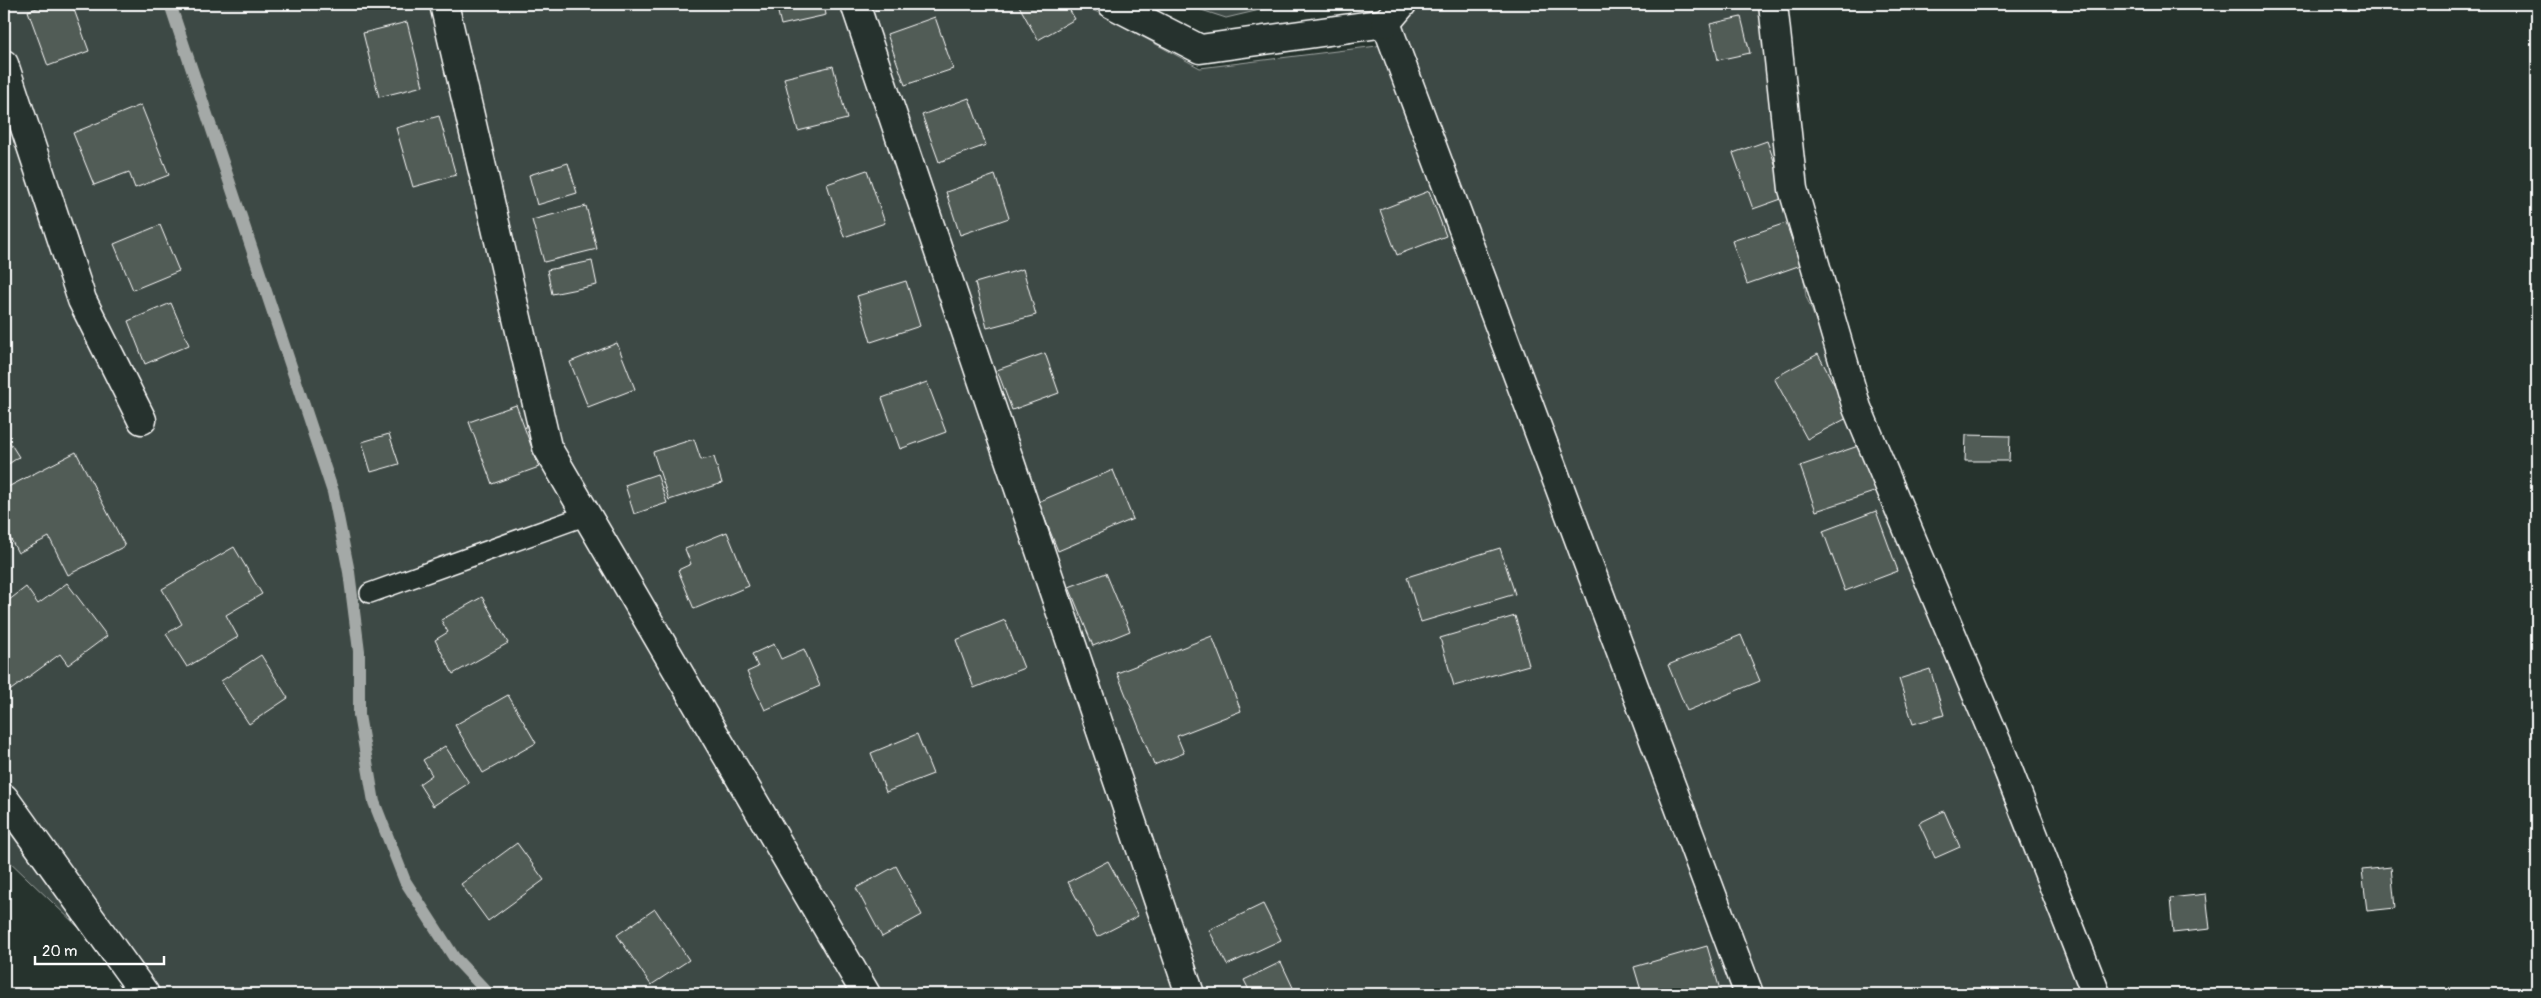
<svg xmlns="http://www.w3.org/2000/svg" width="2541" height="998" viewBox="0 0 2541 998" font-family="Pangolin,sans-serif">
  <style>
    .green { fill: #3e4944; stroke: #9ea4a2 }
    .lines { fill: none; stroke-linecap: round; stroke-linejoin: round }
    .stream { stroke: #a4a9a7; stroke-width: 12 }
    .building { fill: #515c57; stroke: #fff }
    .lane-casing { stroke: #fff; stroke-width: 22 }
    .street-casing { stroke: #fff; stroke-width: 31 }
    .lane { stroke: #26332d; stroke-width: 19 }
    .street { stroke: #26332d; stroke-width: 28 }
  </style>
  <rect width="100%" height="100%" fill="#26332d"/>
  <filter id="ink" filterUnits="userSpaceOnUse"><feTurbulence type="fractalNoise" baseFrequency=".02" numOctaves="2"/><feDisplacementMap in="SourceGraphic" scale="10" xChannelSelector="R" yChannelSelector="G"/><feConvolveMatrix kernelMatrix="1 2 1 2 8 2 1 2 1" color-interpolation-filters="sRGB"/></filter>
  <g filter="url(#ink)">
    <!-- green -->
    <g class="green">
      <path d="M4,4H1082L1200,68L1377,46L1414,4H1770L1806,296L2084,994H148L4,856Z"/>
      <path d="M1183,4H1285L1226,18Z"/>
    </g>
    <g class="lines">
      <!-- stream -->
      <path class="stream" d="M170,4L333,492L349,572L359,651V715L374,802L405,881L454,957L489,994"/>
    </g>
    <!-- building -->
    <g class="building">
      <path d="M49,4H72L89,51L48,66L28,11Z"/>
      <path d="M776,4H824L826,15L781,25Z"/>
      <path d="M1018,4H1066L1075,19L1038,40Z"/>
      <path d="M935,17L953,69L905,85L887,34Z"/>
      <path d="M1741,17L1750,53L1718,60L1710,24Z"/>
      <path d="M407,22L423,86L379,97L363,33Z"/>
      <path d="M833,66L847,119L798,131L784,78Z"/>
      <path d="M969,98L986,145L939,162L922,115Z"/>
      <path d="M141,105L169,175L135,188L129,172L94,185L73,133Z"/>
      <path d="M439,116L456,175L413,187L396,128Z"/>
      <path d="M1767,141L1787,197L1753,209L1733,153Z"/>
      <path d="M568,163L577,193L537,205L529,175Z"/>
      <path d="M867,170L885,223L844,237L827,184Z"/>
      <path d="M995,175L1009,218L960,235L946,192Z"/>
      <path d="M1429,191L1446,236L1397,255L1380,210Z"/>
      <path d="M586,206L597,249L544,262L532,220Z"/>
      <path d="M1786,223L1801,265L1747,284L1732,241Z"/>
      <path d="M160,225L179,271L133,290L114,244Z"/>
      <path d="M592,261L597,285L552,294L547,270Z"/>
      <path d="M1023,269L1036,315L987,328L975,283Z"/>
      <path d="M906,281L920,326L871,342L857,296Z"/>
      <path d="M171,303L189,345L145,364L128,321Z"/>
      <path d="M617,343L635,389L588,407L570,362Z"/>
      <path d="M1045,353L1059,393L1012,410L997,370Z"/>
      <path d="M1818,354L1851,416L1807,439L1774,378Z"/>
      <path d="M927,382L946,432L900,449L882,398Z"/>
      <path d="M516,405L539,467L492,484L469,422Z"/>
      <path d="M4,433L19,457L4,467Z"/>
      <path d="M389,434L399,464L371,472L362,442Z"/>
      <path d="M1966,435L2010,436L2009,461H1965Z"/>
      <path d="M694,439L701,460L714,457L722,483L669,500L653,452Z"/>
      <path d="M1864,444L1880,490L1816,511L1800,466Z"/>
      <path d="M76,452L125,546L68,575L49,537L18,553L4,526V489Z"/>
      <path d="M1113,470L1133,519L1058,551L1038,502Z"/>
      <path d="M657,474L667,503L634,514L625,485Z"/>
      <path d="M1876,511L1898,571L1845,591L1823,531Z"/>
      <path d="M727,532L749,586L694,609L678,570L691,564L685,549Z"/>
      <path d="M234,547L262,594L226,615L238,637L187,667L166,634L182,624L162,589Z"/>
      <path d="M1500,548L1515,594L1421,622L1407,577Z"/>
      <path d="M1106,573L1130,631L1093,646L1069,587Z"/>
      <path d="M67,583L107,636L68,665L60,654L4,695V604L26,587L38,604Z"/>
      <path d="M482,597L508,643L453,674L435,640L448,632L441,620Z"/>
      <path d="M1515,616L1529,665L1454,686L1440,638Z"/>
      <path d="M1005,620L1024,668L974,688L956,640Z"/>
      <path d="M1741,635L1760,681L1687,711L1668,665Z"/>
      <path d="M1212,636L1241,711L1177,736L1184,753L1154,765L1117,673Z"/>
      <path d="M774,644L781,659L804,649L820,686L765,710L747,672L758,667L752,654Z"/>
      <path d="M261,655L288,698L249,724L221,681Z"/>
      <path d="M1930,669L1944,715L1913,724L1899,679Z"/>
      <path d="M508,695L536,743L483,773L455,725Z"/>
      <path d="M917,734L933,774L886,792L871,753Z"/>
      <path d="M445,746L469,783L433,806L419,784L432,775L423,760Z"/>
      <path d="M1944,811L1960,847L1935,858L1919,823Z"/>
      <path d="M517,843L544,880L488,921L461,884Z"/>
      <path d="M1108,861L1138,916L1097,937L1068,882Z"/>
      <path d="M896,866L922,915L882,937L856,888Z"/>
      <path d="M2391,867L2395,908L2367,911L2362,870Z"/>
      <path d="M2206,894L2210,929L2173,933L2170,898Z"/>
      <path d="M1263,904L1281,940L1227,965L1209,930Z"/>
      <path d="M655,909L689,960L651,985L617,935Z"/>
      <path d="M1707,946L1721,993L1642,994L1634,967Z"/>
      <path d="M1281,962L1296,994H1251L1244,980Z"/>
    </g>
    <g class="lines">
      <defs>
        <path id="lane" d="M370,593L587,515"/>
        <g id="street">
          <path d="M444,4L547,447L866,994"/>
          <path d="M855,4L1190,994"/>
          <path d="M1112,4L1200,49L1386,23L1749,994"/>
          <path d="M1773,4L1793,189L1857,408L2003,757L2096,994"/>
          <path d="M1386,23L1402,4"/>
          <path d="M4,64L82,300L142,420"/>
          <path d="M4,798L145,994"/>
        </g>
      </defs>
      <!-- lane casing -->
      <use href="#lane" class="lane-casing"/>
      <!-- street casing -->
      <use href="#street" class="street-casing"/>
      <!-- lane -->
      <use href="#lane" class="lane"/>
      <!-- street -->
      <use href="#street" class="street"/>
    </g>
  </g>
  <!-- margin -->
  <rect width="2541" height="998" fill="none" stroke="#26332d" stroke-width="20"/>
  <rect x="10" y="10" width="2521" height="978" fill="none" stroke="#fff" stroke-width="2" filter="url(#ink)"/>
  <!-- scale -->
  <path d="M35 956v8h129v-8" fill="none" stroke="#ffffff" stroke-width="2.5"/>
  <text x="42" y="956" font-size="15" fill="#ffffff" stroke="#26332d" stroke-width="4" paint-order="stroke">20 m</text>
</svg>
